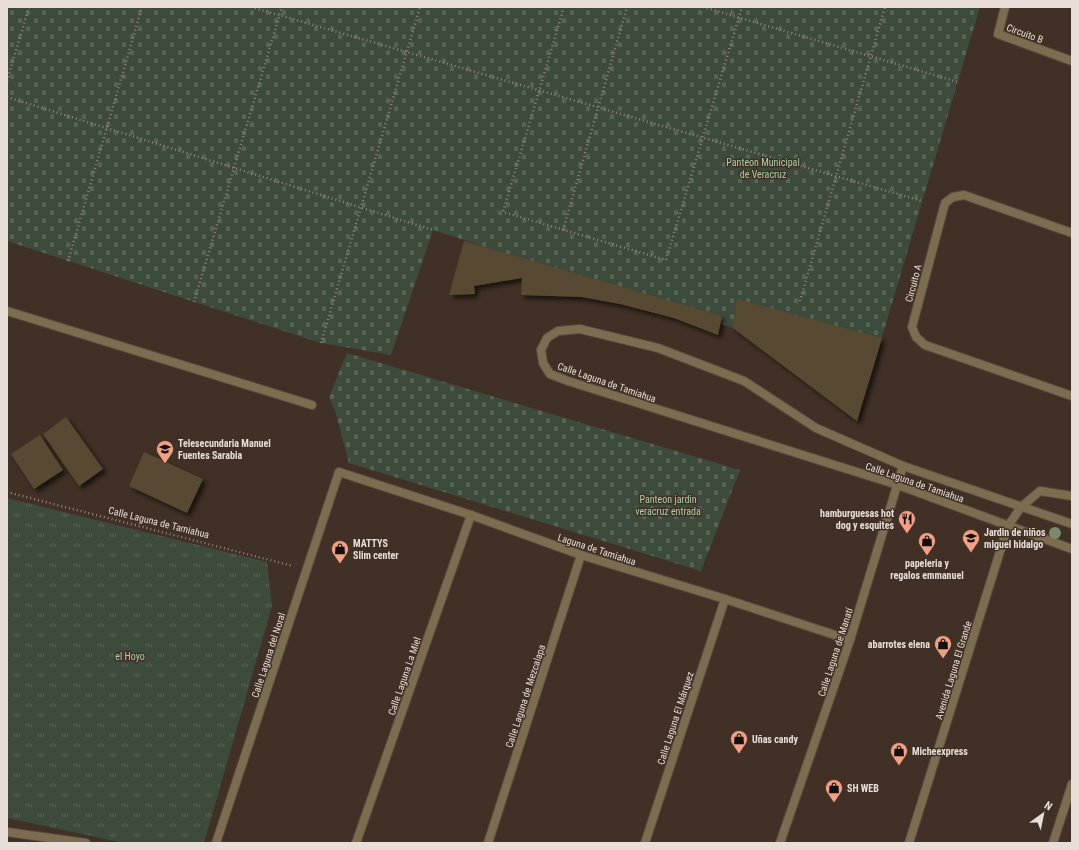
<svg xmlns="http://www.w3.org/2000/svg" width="1079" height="850" viewBox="0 0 1079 850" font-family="'Roboto Condensed',sans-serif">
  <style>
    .cemetery { fill: url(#cemetery-stones) }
    .park { fill: url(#park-tufts) }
    .building { fill: #584a32; filter: url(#shadow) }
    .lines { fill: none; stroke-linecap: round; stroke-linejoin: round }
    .minor-casing { stroke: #5b4c41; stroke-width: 10 }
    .path { stroke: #94867d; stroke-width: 2.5; stroke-dasharray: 1 3; stroke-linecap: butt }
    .minor { stroke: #7c6d51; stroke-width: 8 }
    .tree { fill: #7a896d }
    .labels { text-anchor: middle; stroke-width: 3; stroke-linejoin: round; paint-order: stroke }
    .street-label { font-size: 10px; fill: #e9ded7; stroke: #403025 }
    .park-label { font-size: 10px; fill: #aad2a8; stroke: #403025 }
    .poi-label { font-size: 10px; font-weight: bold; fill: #e9ded7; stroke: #403025; text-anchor: start }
  </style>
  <defs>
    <pattern id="cemetery-stones" width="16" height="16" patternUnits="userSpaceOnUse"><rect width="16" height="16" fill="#3d4b3c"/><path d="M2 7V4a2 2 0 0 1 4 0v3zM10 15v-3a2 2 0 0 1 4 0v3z" fill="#596457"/></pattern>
    <pattern id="park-tufts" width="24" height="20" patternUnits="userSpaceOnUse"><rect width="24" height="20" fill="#3d4b3c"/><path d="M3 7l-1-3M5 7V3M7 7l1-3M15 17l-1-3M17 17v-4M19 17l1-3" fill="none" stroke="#596457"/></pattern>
    <filter id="shadow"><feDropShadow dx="3.5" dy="3.5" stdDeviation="2" flood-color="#0009"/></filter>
  </defs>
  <rect width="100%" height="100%" fill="#403025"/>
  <!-- cemetery -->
  <g class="cemetery">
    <path d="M7,7H980L857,421L733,328L433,230L391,355L321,343L7,241Z"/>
    <path d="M347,353L740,470L701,571L349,463L335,411L329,397Z"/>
  </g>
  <!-- park -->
  <path class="park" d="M7,498L267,562L272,606L204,843H124L7,818Z"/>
  <!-- building -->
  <g class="building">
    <path d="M464,241L722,316L718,335L674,318L620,304L582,297L521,295L522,278L474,286L475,294L449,295Z"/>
    <path d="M737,299L882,338L857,421L733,328Z"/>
    <path d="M66,417L103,469L79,486L43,434Z"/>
    <path d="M40,435L63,470L34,489L11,454Z"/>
    <path d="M144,452L203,479L187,513L129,486Z"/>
  </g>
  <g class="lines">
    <defs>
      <g id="minor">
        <path d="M1005,7L998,34L1072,61"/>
        <path d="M1072,233L964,195L953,197L945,203L912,327L916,337L925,345L1072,396"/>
        <path d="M7,311L312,405"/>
        <path d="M1072,524L903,466L816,428L744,381L658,348L580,329L558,331L547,338L541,350L543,363L550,374L568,381L898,485L1072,549"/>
        <path d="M7,832L86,843"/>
        <path d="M216,843L339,472L471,515L581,555L725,599L850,640"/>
        <path d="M356,843L471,515"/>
        <path d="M488,843L581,555"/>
        <path d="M645,843L725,599"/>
        <path d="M780,843L850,640L903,466"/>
        <path d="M909,843L1008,526L1021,507L1040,491L1072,496"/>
        <path d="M1053,843L1072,784"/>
      </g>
    </defs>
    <!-- minor casing -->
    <use href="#minor" class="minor-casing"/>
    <!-- path -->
    <g class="path">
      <path d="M251,7L922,201"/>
      <path d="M564,7L503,212L666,260L742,7"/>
      <path d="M703,7L958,82"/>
      <path d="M7,81L29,7"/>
      <path d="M7,97L433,230"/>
      <path d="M563,230L627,7"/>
      <path d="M68,261L142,7"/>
      <path d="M800,301L885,7"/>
      <path d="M194,302L282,7"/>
      <path d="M321,343L420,7"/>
      <path d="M7,492L293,566"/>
    </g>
    <!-- minor -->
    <use href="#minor" class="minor"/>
  </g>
  <!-- trees -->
  <circle class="tree" cx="1055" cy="533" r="6"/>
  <!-- icons -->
  <defs>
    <symbol id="school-pin" viewBox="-11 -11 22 30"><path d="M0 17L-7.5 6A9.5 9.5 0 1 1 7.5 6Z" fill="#f39f84" stroke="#403025"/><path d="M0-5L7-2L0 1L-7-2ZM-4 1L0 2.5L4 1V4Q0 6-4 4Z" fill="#111"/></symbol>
    <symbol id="restaurant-pin" viewBox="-11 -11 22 30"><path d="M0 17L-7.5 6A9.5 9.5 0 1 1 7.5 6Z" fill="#f39f84" stroke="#403025"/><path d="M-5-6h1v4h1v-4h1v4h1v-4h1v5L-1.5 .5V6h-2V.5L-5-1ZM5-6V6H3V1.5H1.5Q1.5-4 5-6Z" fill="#111"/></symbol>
    <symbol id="shop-pin" viewBox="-11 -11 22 30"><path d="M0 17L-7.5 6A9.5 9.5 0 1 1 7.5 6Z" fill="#f39f84" stroke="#403025"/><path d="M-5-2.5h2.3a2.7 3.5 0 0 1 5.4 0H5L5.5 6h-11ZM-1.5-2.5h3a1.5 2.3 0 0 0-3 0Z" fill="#111"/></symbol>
  </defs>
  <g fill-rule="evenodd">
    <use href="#school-pin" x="155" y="439" width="20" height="27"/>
    <use href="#restaurant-pin" x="897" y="509" width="20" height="27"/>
    <use href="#school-pin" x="961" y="528" width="20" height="27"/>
    <use href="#shop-pin" x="917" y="531" width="20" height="27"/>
    <use href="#shop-pin" x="330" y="539" width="20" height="27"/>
    <use href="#shop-pin" x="933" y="634" width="20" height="27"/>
    <use href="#shop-pin" x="729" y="729" width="20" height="27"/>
    <use href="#shop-pin" x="889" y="741" width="20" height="27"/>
    <use href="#shop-pin" x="824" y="778" width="20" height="27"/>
  </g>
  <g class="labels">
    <!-- street labels -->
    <g class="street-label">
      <text transform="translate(1025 33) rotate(20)" y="4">Circuito B</text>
      <text transform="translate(913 283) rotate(-75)" y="4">Circuito A</text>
      <text transform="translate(607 382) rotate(19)" y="4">Calle Laguna de Tamiahua</text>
      <text transform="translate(915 482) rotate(19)" y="4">Calle Laguna de Tamiahua</text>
      <text transform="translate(159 522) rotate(14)" y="4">Calle Laguna de Tamiahua</text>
      <text transform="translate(597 549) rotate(18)" y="4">Laguna de Tamiahua</text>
      <text transform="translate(835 652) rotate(-72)" y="4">Calle Laguna de Manatí</text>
      <text transform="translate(268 655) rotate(-72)" y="4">Calle Laguna del Noral</text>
      <text transform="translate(953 670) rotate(-73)" y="4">Avenida Laguna El Grande</text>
      <text transform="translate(404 676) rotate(-71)" y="4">Calle Laguna La Miel</text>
      <text transform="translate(525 696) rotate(-72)" y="4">Calle Laguna de Mezcalapa</text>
      <text transform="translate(675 718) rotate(-72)" y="4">Calle Laguna El Márquez</text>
    </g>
    <!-- park labels -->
    <g class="park-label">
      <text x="763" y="166">Panteon Municipal<tspan x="763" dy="12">de Veracruz</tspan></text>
      <text x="668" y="503">Panteon jardin<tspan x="668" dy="12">veracruz entrada</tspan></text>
      <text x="130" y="660">el Hoyo</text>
    </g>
    <!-- poi labels -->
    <g class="poi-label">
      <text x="178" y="447">Telesecundaria Manuel<tspan x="178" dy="12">Fuentes Sarabia</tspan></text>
      <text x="894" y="517" text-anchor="end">hamburguesas hot<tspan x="894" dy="12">dog y esquites</tspan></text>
      <text x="984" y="536">Jardin de niños<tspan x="984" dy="12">miguel hidalgo</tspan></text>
      <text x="353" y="547">MATTYS<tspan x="353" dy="12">Slim center</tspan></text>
      <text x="927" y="567" text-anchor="middle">papeleria y<tspan x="927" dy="12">regalos emmanuel</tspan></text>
      <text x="930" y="648" text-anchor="end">abarrotes elena</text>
      <text x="752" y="743">Uñas candy</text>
      <text x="912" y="755">Micheexpress</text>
      <text x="847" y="792">SH WEB</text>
    </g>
  </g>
  <!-- border -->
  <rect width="1079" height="850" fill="none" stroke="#e9ded7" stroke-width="16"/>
  <!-- north arrow -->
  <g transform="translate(1043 814) rotate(33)" stroke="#403025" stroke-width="3" paint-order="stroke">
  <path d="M0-3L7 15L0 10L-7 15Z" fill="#e9ded7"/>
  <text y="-6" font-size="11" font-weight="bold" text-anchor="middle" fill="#e9ded7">N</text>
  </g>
</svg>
